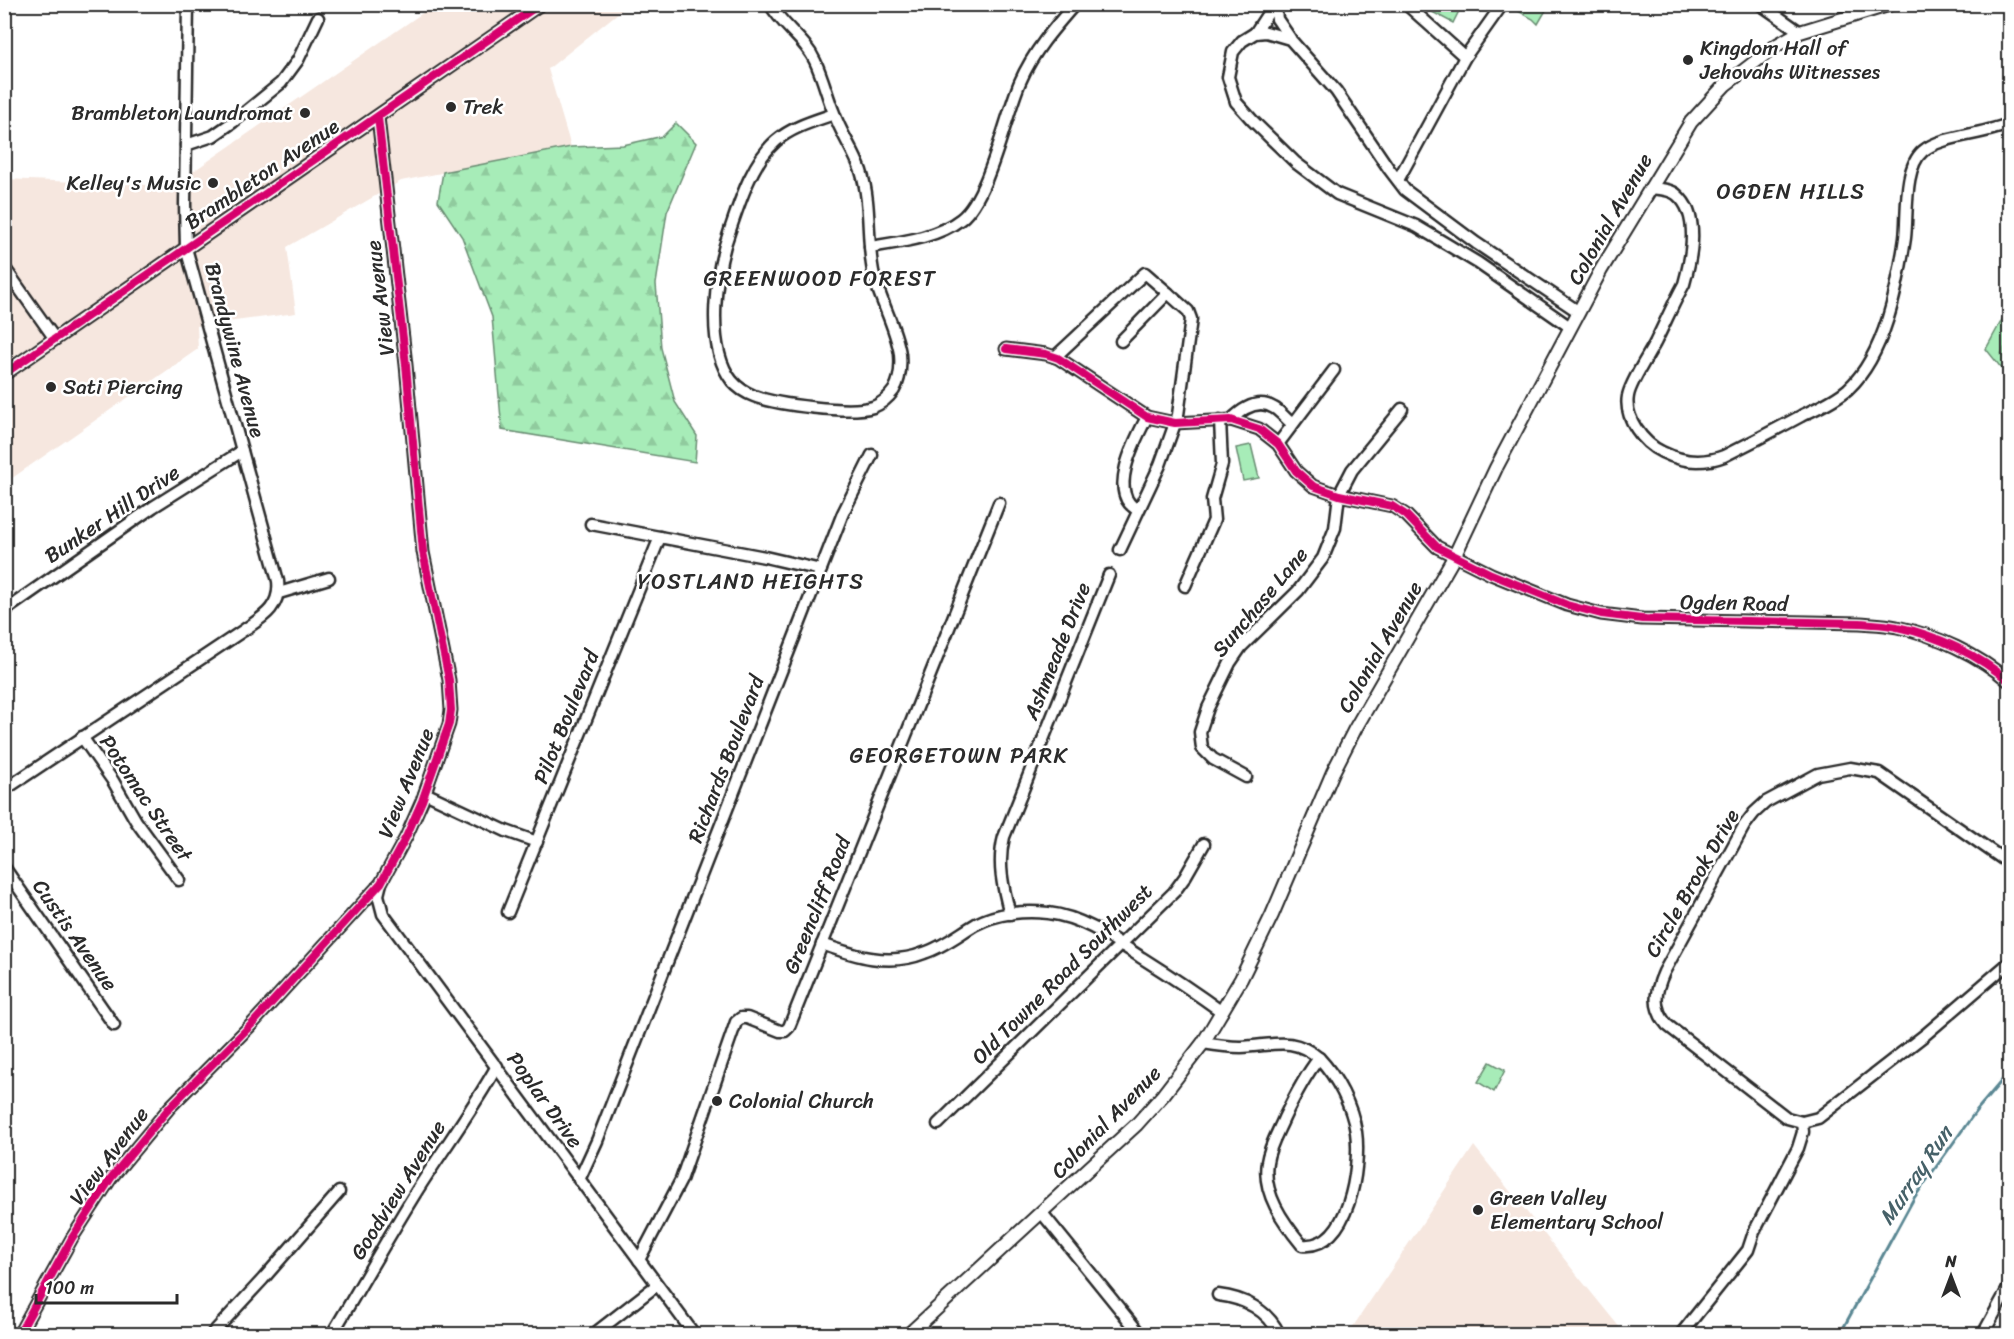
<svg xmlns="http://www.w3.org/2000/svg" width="2014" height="1339" viewBox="0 0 2014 1339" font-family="Sriracha,sans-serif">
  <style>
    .built { fill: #f6e7df }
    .forest { fill: url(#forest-firs); stroke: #698c72; stroke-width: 1.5 }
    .green { fill: #a7ecb8; stroke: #698c72; stroke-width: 1.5 }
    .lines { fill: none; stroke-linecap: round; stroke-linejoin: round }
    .stream { stroke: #5a8793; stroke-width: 3 }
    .minor-casing { stroke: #2b2b2b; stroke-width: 15 }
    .major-casing { stroke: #2b2b2b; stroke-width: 16 }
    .minor { stroke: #fff; stroke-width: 10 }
    .major { stroke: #fff; stroke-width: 12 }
    .cycleway-casing { stroke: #fff; stroke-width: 11 }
    .cycleway { stroke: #d6006c; stroke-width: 8 }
    .poi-dot { fill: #2b2b2b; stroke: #fff; stroke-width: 2 }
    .labels { text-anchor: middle; stroke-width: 5; stroke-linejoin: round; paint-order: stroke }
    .poi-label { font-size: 21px; fill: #2b2b2b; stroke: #fff; text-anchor: start }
    .street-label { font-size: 21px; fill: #2b2b2b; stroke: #fff }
    .neighbourhood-label { font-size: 22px; letter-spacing: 1.5px; fill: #2b2b2b; stroke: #fff }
    .water-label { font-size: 22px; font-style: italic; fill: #466168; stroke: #fff }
  </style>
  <defs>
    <pattern id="forest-firs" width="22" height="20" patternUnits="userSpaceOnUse" patternTransform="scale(1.5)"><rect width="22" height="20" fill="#a7ecb8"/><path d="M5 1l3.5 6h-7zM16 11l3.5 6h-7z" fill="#90cb9e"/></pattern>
  </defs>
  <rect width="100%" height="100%" fill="#fff"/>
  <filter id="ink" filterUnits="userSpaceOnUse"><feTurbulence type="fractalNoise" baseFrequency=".0167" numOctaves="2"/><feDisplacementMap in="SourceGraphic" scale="12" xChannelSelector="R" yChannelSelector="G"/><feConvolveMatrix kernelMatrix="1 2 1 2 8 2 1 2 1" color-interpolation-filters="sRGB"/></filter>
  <g filter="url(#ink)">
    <!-- built -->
    <g class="built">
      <path d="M434,5H628L548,69L571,147L401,181L287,247L296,313L197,326L198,349L5,483V179L172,186Z"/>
      <path d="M1474,1146L1577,1275L1625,1334H1348Z"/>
    </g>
    <!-- forest -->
    <g class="forest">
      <path d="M1419,5H1462L1453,23Z"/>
      <path d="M1507,5L1549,4V5L1538,24L1533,19Z"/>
      <path d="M676,123L696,143L667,212L656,284L661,348L675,402L697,436L695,462L502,430L492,317L462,237L438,201L443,172L571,147L623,145L663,136Z"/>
      <path d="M2009,307V376L2006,374L1986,349Z"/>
    </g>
    <!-- green -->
    <g class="green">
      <path d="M1251,445L1259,478L1243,481L1236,448Z"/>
      <path d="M1490,1062L1505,1070L1494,1092L1478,1082Z"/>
    </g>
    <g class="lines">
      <!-- stream -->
      <path class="stream" d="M1840,1334L1914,1198L1976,1111L2010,1071"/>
      <defs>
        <g id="minor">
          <path d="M770,4C782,26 805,39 815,61C823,78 827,96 834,113C841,134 854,151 861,171C872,205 866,242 874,276C881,303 896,327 900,354C901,366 900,380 894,390C889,397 881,404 873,407C850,414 777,405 754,396C746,393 738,388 732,381C704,346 716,268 730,230C740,201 752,162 776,141C792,127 814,121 834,114"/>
          <path d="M1275,4L1277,19L1290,38"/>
          <path d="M1406,4L1465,57"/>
          <path d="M1760,4L1800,32"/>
          <path d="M1255,33L1274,4"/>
          <path d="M186,145L213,136L233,122L281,83L298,60L318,18"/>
          <path d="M1398,180L1465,57L1499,9L1500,4"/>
          <path d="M1650,188C1658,189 1671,189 1677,195C1701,215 1691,259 1684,284C1673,304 1665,323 1655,343C1648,356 1630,383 1628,396C1624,418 1643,443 1662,452C1682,462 1703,464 1724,456C1750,443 1775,430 1801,416C1817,408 1834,401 1848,389C1885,355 1898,286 1905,238C1908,214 1903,168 1923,151C1942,135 1986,135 2010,123"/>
          <path d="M870,247C900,242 937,238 961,219C989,197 1005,117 1020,82C1033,52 1053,29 1075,4"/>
          <path d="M4,267L55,339"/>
          <path d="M1570,327L1478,263L1443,242L1416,226L1337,194L1296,163L1253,121L1236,102L1228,77L1233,52L1242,41L1255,33L1266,32L1290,39L1336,91L1389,169L1405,190L1476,243L1579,312"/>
          <path d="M1006,349L1046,354L1058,358L1147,417L1175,423L1231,420L1259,429L1278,444L1296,471L1313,486L1339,495L1392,506L1406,515L1437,547L1491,574L1567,605L1601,614L1642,619L1860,623C1872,624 1885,624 1897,627C1936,635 1979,655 2010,682"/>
          <path d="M1055,357L1145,273L1168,293"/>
          <path d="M1231,420C1242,409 1258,398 1274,408C1280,411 1286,419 1292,424"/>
          <path d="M1278,444L1334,370"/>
          <path d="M1138,510C1106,494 1135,440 1147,417"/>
          <path d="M591,524L765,557L821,570"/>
          <path d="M1120,550L1160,465L1178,415L1191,319L1188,311L1168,293L1121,341"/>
          <path d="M1185,586L1214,520L1212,499L1222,464L1220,420"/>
          <path d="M279,593L329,578"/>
          <path d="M4,611L153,507L242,451"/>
          <path d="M82,737L113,781L136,821L179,880"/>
          <path d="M1246,777L1213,759L1202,748L1200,732L1208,708L1230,663L1241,647L1298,591L1323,558L1335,528L1339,495L1352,470L1402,409"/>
          <path d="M4,790L244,630C263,617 281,607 278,581L186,248L185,204L188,4"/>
          <path d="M425,793L506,831L537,842"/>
          <path d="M2010,864L1879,773L1850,768L1818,774L1766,802L1754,813L1744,826L1664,972C1655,992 1652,1007 1667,1025L1787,1118L1802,1122L1818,1118L1926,1034L2010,962"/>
          <path d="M4,867L114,1025"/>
          <path d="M381,883L378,895L383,914L694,1334"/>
          <path d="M508,912L660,537"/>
          <path d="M1010,914C1003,888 997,863 1004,837L1109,575"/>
          <path d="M822,944C855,956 889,967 924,953C943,947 959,934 976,924C997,913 1025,910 1048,913C1083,917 1113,939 1142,958C1169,975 1196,993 1222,1012"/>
          <path d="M1203,1043C1215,1045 1228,1047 1241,1047C1273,1046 1291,1035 1319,1058"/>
          <path d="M1319,1058C1337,1077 1352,1106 1356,1132C1361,1166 1349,1250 1302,1245C1283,1222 1262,1193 1267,1162C1269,1147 1278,1132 1284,1118C1294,1097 1305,1076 1319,1058Z"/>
          <path d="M938,1124L1174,892L1185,877L1204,844"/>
          <path d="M579,1180L597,1141L843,513L872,455"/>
          <path d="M1042,1213L1140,1334"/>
          <path d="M639,1260L681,1180L736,1022L741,1018H747L780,1031H785L789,1027L999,503"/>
          <path d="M1218,1295C1244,1298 1268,1310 1279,1334"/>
          <path d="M19,1334L72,1238L111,1178L170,1107L253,1023L381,883L406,837L422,801L449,724L451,710L449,680L423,552L406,365L378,117"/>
          <path d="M212,1334L263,1279L339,1192"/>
          <path d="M332,1334C361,1286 388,1237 418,1189C444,1148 473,1109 497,1066"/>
          <path d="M594,1334L657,1285"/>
          <path d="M1681,1334L1748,1250L1754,1232L1798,1148L1803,1132L1802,1122"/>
          <path d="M1983,1334L2010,1285"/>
        </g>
        <g id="major">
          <path d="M4,374L540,4"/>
          <path d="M909,1334L1137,1124L1163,1095L1203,1043L1241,979L1272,915L1333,772L1355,729L1454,557L1496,468L1601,270L1691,122L1725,85L1777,45L1800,32L1891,4"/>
        </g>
      </defs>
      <!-- minor casing -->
      <use href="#minor" class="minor-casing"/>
      <!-- major casing -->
      <use href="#major" class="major-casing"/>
      <!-- minor -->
      <use href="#minor" class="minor"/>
      <!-- major -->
      <use href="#major" class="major"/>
      <defs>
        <g id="cycleway">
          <path d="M1006,349L1046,354L1058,358L1147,417L1175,423L1231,420L1259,429L1278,444L1296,471L1313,486L1339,495L1392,506L1406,515L1437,547L1491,574L1567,605L1601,614L1642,619L1860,623C1872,624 1885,624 1897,627C1936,635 1979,655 2010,682"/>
          <path d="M4,374L540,4"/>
          <path d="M19,1334L72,1238L111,1178L170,1107L253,1023L381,883L406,837L422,801L449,724L451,710L449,680L423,552L406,365L378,117"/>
        </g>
      </defs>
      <!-- cycleway casing -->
      <use href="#cycleway" class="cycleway-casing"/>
      <!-- cycleway -->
      <use href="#cycleway" class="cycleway"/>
    </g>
  </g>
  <!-- markers -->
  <g class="poi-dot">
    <circle cx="1688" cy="60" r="6"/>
    <circle cx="451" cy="107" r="6"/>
    <circle cx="305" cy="113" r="6"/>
    <circle cx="213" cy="183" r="6"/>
    <circle cx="51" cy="387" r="6"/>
    <circle cx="717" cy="1101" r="6"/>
    <circle cx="1478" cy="1210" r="6"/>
  </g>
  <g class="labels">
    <!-- poi labels -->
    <g class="poi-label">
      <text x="1700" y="55">Kingdom Hall of<tspan x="1700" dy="24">Jehovahs Witnesses</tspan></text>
      <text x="463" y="114">Trek</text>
      <text x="293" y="120" text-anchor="end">Brambleton Laundromat</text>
      <text x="201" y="190" text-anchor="end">Kelley's Music</text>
      <text x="63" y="394">Sati Piercing</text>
      <text x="729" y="1108">Colonial Church</text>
      <text x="1490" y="1205">Green Valley<tspan x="1490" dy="24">Elementary School</tspan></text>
    </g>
    <!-- street labels -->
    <g class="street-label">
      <text transform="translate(262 174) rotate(-34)" y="7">Brambleton Avenue</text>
      <text transform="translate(1610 219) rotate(-60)" y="7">Colonial Avenue</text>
      <text transform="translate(380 298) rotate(-97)" y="7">View Avenue</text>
      <text transform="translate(235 350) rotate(75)" y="7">Brandywine Avenue</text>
      <text transform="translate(112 514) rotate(-34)" y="7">Bunker Hill Drive</text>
      <text transform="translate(1260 602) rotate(-50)" y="7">Sunchase Lane</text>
      <text transform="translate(1734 603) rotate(1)" y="7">Ogden Road</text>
      <text transform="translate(1380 647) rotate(-60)" y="7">Colonial Avenue</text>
      <text transform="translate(1057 651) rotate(-68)" y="7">Ashmeade Drive</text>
      <text transform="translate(566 717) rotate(-68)" y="7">Pilot Boulevard</text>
      <text transform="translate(726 759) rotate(-69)" y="7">Richards Boulevard</text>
      <text transform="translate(406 783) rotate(-68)" y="7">View Avenue</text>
      <text transform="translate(146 798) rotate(56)" y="7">Potomac Street</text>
      <text transform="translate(1692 883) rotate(-60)" y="7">Circle Brook Drive</text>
      <text transform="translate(817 905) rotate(-68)" y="7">Greencliff Road</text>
      <text transform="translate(75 935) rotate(55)" y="7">Custis Avenue</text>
      <text transform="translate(1062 974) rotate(-45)" y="7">Old Towne Road Southwest</text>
      <text transform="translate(545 1100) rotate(54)" y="7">Poplar Drive</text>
      <text transform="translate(1106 1122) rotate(-46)" y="7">Colonial Avenue</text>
      <text transform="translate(109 1156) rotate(-53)" y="7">View Avenue</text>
      <text transform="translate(398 1190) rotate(-58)" y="7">Goodview Avenue</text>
    </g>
    <!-- neighbourhood labels -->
    <g class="neighbourhood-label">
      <text x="1791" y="199">OGDEN HILLS</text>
      <text x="820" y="286">GREENWOOD FOREST</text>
      <text x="751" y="589">YOSTLAND HEIGHTS</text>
      <text x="959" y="763">GEORGETOWN PARK</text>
    </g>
    <!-- water labels -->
    <g class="water-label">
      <text transform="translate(1915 1175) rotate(-56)" y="8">Murray Run</text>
    </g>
  </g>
  <!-- margin -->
  <rect width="2014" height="1339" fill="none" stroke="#fff" stroke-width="24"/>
  <rect x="12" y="12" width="1990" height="1315" fill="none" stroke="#2b2b2b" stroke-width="2" filter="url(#ink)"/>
  <!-- north arrow -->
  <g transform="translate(1951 1276)" stroke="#ffffff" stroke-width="4.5" paint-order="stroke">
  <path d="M0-4.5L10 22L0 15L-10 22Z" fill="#2b2b2b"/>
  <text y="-9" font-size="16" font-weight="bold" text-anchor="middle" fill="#2b2b2b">N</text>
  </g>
  <!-- scale -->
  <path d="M36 1294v9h141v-9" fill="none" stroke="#2b2b2b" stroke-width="3"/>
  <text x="45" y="1294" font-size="18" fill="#2b2b2b" stroke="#ffffff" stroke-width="4.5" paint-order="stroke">100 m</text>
</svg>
